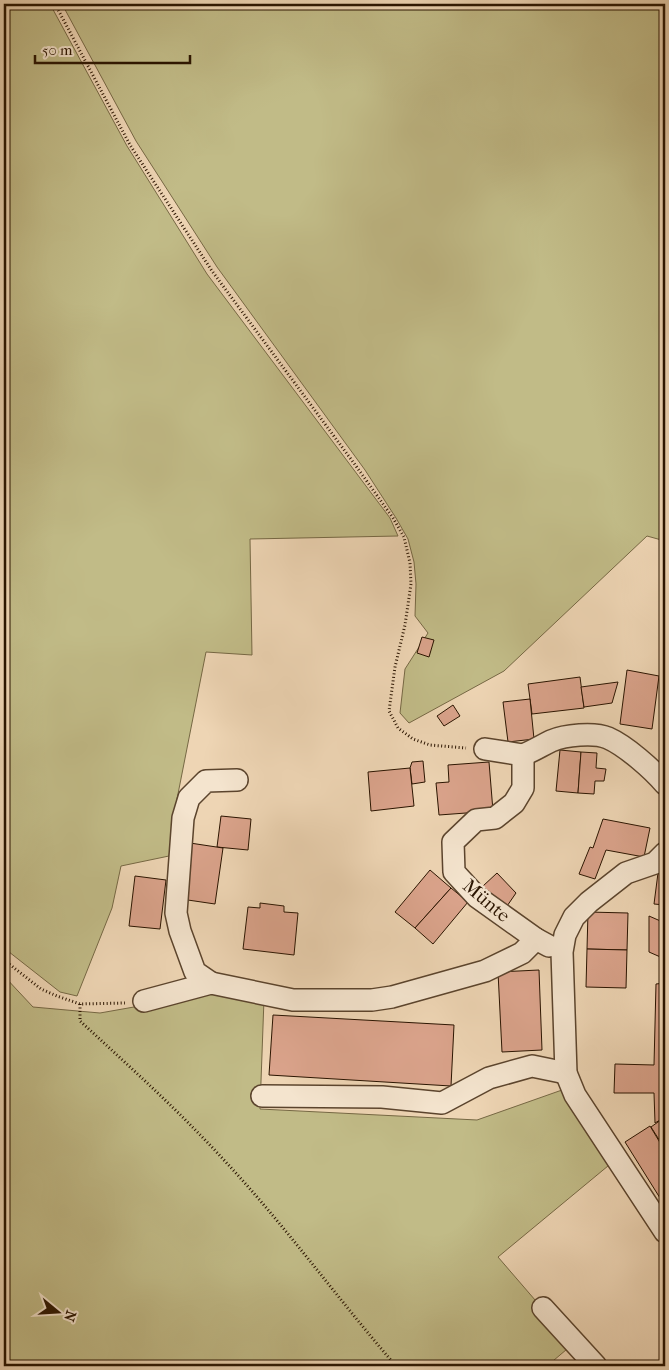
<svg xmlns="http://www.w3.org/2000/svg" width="669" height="1370" viewBox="0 0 669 1370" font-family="'IM FELL French Canon',serif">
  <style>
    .green { fill: #c1bb87; stroke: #766844 }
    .building { fill: #daa38b; stroke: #2a1400 }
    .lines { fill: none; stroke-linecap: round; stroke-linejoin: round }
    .minor-casing { stroke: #5b442d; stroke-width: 24 }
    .path { stroke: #2a1400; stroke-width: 3; stroke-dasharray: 1 2.5; stroke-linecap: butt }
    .minor { stroke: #f4e4ce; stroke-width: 21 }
    .labels { text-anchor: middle; stroke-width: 5; stroke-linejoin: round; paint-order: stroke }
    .street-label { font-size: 19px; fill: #2a1400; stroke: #f4e4ce }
  </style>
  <rect width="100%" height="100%" fill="#eed5b4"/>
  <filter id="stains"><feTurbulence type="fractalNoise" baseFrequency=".004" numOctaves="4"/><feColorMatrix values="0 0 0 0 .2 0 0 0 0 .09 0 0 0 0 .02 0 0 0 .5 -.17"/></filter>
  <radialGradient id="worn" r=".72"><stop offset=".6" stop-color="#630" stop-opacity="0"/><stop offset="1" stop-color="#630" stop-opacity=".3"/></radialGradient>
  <!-- green -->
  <g class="green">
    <path d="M4,4H50L127,146L207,274L390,518L398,536L250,539L252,655L206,652L176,804L169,856L121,866L112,908L77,996L60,992L4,948Z"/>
    <path d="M62,4H665V541L647,536L504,671L409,723L400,713L405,669L428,633L415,616L416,584L414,562L408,539L396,518L365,470L217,267L136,141Z"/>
    <path d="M4,976L33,1007L100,1013L213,993L264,999L260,1109L477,1120L562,1090L614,1161L498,1257L573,1344L547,1366H4Z"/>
  </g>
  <!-- building -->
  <g class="building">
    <path d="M422,637L434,640L429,657L417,653Z"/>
    <path d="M627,670L659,676L652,729L620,724Z"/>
    <path d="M580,677L584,708L532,714L528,684Z"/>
    <path d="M618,682L612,703L584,707L581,687Z"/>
    <path d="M530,699L534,739L508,742L503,702Z"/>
    <path d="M453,705L460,716L444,726L437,716Z"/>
    <path d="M560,750L581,752L578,793L556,791Z"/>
    <path d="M581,752L597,753L596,768L606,769L604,781H595L594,794L578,793Z"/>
    <path d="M423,761L425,782L412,784L410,768L412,762Z"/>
    <path d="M489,762L493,811L439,815L436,783L449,782L448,765Z"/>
    <path d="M410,768L414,806L371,811L368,772Z"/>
    <path d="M221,816L251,819L248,850L217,847Z"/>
    <path d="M603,819L650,828L644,857L606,850L595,879L579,874L590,847L593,848Z"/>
    <path d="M190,843L223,848L215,904L181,899Z"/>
    <path d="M430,870L451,888L415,928L395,912Z"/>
    <path d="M497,873L516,893L505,909L483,886Z"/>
    <path d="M658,873H665V905L654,904Z"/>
    <path d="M135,876L166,880L160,929L129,926Z"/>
    <path d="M451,888L468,902L433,944L415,928Z"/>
    <path d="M260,903L284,906V912L298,913L294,955L243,949L248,907L260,908Z"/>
    <path d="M588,912L628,913L627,950L587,949Z"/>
    <path d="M649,916L665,923V959L649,952Z"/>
    <path d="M587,949L627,950L626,988L586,987Z"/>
    <path d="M539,970L542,1050L502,1052L498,972Z"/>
    <path d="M665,983V1117L655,1123L654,1093H614L615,1064L654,1065L656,984Z"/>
    <path d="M273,1015L454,1025L451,1086L269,1075Z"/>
    <path d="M665,1117V1149L651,1127Z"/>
    <path d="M650,1126L665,1151V1206L625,1142Z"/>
  </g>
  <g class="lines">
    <defs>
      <g id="minor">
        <path d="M485,749L523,755"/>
        <path d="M523,755V788L514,803L495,818L476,820L453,842L454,872L477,897L536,939L549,946"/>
        <path d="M523,755C533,751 541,746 551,741C565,735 594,732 608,738C626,746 652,769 665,784"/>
        <path d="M665,853L655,863L626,873L589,902L574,917L565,935L562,952L566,1073L575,1095L665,1232"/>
        <path d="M211,983L195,972L180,931L176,913L183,818L189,798L206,781L237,780"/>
        <path d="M144,1001L211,983L293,1000H372L392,997L485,971L522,953L536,939"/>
        <path d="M262,1096L382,1097L442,1103L489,1078L532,1066L566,1073"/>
        <path d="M543,1308L596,1366"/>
      </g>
    </defs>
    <!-- minor casing -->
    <use href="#minor" class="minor-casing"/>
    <!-- path -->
    <g class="path">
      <path d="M55,4L130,145L212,271L356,466L393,518L404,537L410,563L411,584L405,625L395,667L389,711L398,728L413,739L430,745L466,748"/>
      <path d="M4,960L41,989L57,996L80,1004L125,1003"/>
      <path d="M80,1004V1021C129,1066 178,1110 223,1159C284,1224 337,1298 396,1366"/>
    </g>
    <!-- minor -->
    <use href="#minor" class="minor"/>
  </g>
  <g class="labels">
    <!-- street labels -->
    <g class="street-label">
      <text transform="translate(487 900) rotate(40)" y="7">Münte</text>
    </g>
  </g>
  <!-- margin -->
  <rect width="669" height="1370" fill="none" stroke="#eed5b4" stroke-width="20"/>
  <rect x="5" y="5" width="659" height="1360" fill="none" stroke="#2a1400" stroke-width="2.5"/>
  <rect x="10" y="10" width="649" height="1350" fill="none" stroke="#2a1400"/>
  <!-- north arrow -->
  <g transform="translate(58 1312) rotate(108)" stroke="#f4e4ce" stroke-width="4" paint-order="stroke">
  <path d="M0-4L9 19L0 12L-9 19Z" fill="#2a1400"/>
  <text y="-8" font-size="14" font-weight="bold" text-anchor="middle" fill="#2a1400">N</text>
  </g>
  <!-- scale -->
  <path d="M35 55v8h155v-8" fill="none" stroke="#2a1400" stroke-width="2.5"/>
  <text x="42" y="55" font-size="15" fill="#2a1400" stroke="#f4e4ce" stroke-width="4" paint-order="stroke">50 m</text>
  <rect width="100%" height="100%" filter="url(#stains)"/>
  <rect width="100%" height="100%" fill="url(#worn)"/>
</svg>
